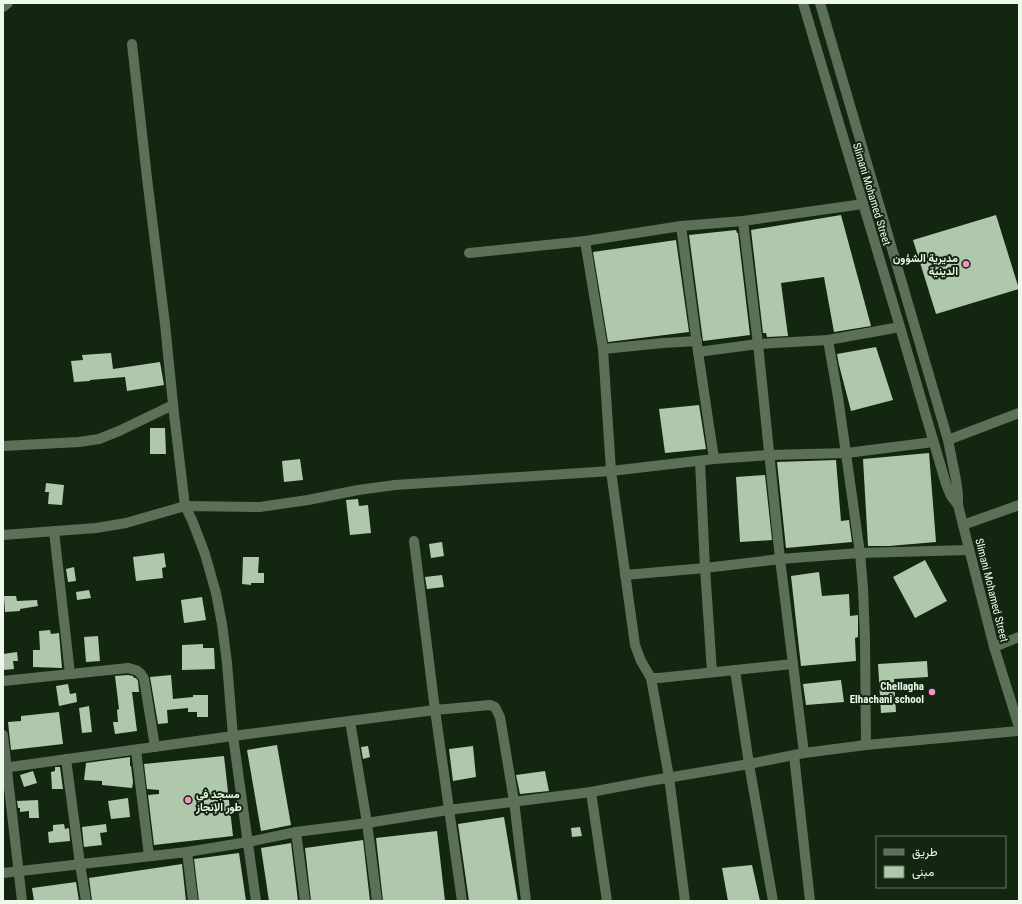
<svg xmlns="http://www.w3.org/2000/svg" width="1022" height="904" viewBox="0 0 1022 904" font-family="'Roboto Condensed',Vazirmatn,sans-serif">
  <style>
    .building { fill: #afc7aa }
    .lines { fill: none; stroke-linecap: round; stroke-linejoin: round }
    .minor { stroke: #5c7057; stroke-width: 10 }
    .poi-dot { fill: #fb8fc4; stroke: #13260f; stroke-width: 1.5 }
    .labels { text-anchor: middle; stroke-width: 4; stroke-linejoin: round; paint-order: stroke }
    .street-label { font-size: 11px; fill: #edf9ea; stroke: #13260f }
    .poi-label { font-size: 11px; font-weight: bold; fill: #edf9ea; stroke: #13260f; text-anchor: end }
  </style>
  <rect width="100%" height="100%" fill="#13260f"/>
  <!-- building -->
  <g class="building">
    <path d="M841,215L871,326L834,332L824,277L781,283L788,336L767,337L766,333H763L751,230Z"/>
    <path d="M996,215L1019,289L936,314L913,240Z"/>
    <path d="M736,230L737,233H738L750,335L703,341L689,235Z"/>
    <path d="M676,240L689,332L608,342L593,252Z"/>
    <path d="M876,347L893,400L851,411L839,365L837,354Z"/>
    <path d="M111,353L113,369L160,362L164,385L127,391L125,377L90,380V381L74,382L71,361L83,360L82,355Z"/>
    <path d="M699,405L706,449L665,453L659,409Z"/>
    <path d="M150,428H165L166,454H150Z"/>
    <path d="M929,453L936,542L889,546H868L863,459Z"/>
    <path d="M300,459L303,480L284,482L282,461Z"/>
    <path d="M836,460L841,521L849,520L852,542L786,548L777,462Z"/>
    <path d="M765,475L772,540L740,542L736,477Z"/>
    <path d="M46,483L64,485L62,505L48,504L49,492H45Z"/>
    <path d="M358,499L359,506L368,505L371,533L350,535L346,500Z"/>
    <path d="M442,542L444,556L431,558L429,544Z"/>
    <path d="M164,553L166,567L162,568L163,578L136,581L133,557Z"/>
    <path d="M243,557H259L258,573H264V583H251V585L242,584Z"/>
    <path d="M925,560L947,601L915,618L893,577Z"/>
    <path d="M74,567L76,581L68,582L66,569Z"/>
    <path d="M819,572L822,596L849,594L850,616L858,615V637L855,638L856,661L801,666L791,576Z"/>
    <path d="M442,575L444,587L427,589L425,577Z"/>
    <path d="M89,590L91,598L77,600L76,592Z"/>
    <path d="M4,596H16L17,601L37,600L38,606L20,609V611L5,612Z"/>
    <path d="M202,597L206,620L184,623L181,600Z"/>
    <path d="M50,630L51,634L59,633L62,668L33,667V650H40L39,631Z"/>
    <path d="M98,636L100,661L86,662L84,637Z"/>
    <path d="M203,644V648H214L215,669L182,670V645Z"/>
    <path d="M17,652L18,661H13L14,669L3,670V654Z"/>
    <path d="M927,661L928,677L894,679L896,712L881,713L878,664Z"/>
    <path d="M128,675L133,676L134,678H136L138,681L139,692H132L137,731L115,734L113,722H118L117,710L119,709L115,676Z"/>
    <path d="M171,675L173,699L193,697V695H208V717H197V712H188V708L167,710L168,723L158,724L150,677Z"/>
    <path d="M841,680L844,702L806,705L803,684Z"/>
    <path d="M68,684L70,694L76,693L77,702L59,706L56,686Z"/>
    <path d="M89,706L92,732L82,733L79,708Z"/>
    <path d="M59,712L63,744L11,750L8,722L21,721V716Z"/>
    <path d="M277,745L291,825L261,831L247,750Z"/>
    <path d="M368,746L370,757L363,759L361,747Z"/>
    <path d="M473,746L476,777L453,781L449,749Z"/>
    <path d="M224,756L233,836L154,845L148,795L159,794V790L147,789L144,764Z"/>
    <path d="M130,757V766H131L133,782L132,788L102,785V781L84,780L86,763Z"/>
    <path d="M55,767H60L63,789H52L51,772L55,771Z"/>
    <path d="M33,771L37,783L24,787L20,775Z"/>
    <path d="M545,771L549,791L520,794L516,775Z"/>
    <path d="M128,798L130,817L111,819L108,801Z"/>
    <path d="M38,800L39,818H29V811L20,812V808H18L17,801Z"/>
    <path d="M504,817L518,901H469L458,824Z"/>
    <path d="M64,824L65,829L69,828L70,841L49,843L48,832L53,831V825Z"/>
    <path d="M106,824L107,832L100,833L102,845L84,847L82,827Z"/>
    <path d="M580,827L582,836L572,837L571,828Z"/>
    <path d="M437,831L445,901H383L376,838Z"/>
    <path d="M363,840L370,901H311L305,848Z"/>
    <path d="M291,843L298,901H269L261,848Z"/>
    <path d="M239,853L246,901H199L194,859Z"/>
    <path d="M182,864L186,901H92L89,878Z"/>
    <path d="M752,865L760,901H728L722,868Z"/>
    <path d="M76,882L79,901H34L32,888Z"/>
  </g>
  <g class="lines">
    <!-- minor -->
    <g class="minor">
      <path d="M803,3L900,327L946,484L951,496L958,505"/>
      <path d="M820,3L948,440L956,480L958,494V505L963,525L994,647L1019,727"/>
      <path d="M3,7L8,3"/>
      <path d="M132,44L147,178L165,324L174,414L185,506L192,520L205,554L216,593L222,624L227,663L233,736L256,901"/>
      <path d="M743,221L758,344L780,559L804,753"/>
      <path d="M469,253L585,241"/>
      <path d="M828,340L838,397L860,553L863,588L865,641L866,745"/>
      <path d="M603,349L663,343L697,341"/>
      <path d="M698,352L758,344L828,340L900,327"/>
      <path d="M948,440L1019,413"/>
      <path d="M3,446L79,442L99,439L119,431L173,405"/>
      <path d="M714,459L769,455L847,453L933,442"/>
      <path d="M700,461L705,568L712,672"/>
      <path d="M963,525L1019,505"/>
      <path d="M54,531L70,674"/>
      <path d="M3,535L96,528L126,523L185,506L260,507L308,500L358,490L395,485L611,471L714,459L698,352L681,226"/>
      <path d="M414,541L435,710L462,901"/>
      <path d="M625,575L705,568L780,559L860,553L969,550"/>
      <path d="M994,647L1019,637"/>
      <path d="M793,664L659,678H651L641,661L635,645L611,471L603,349L585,241L681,226L743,221L863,204"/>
      <path d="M735,670L749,764L773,901"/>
      <path d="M651,678L669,777L685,901"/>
      <path d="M3,681L128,668C137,670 140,671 144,679L155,747"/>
      <path d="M350,721L367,823L377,901"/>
      <path d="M3,735L22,901"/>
      <path d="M136,750L149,856"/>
      <path d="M794,755L810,901"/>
      <path d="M66,759L80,864L86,901"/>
      <path d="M3,768L233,736L435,710L490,705L495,707L500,717L514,801L526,901"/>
      <path d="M591,792L607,901"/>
      <path d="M296,832L305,901"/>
      <path d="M187,852L193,901"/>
      <path d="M3,873L187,852L248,842L296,832L367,823L448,810L591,792L649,781L749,764L804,753L866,745L1019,731"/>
    </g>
  </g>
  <!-- markers -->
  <g class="poi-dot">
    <circle cx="966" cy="264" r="4"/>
    <circle cx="932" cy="692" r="4"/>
    <circle cx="188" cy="800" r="4"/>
  </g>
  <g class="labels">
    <!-- street labels -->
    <g class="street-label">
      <text transform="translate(872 194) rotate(73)" y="4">Slimani Mohamed Street</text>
      <text transform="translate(992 590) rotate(76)" y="4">Slimani Mohamed Street</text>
    </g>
    <!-- poi labels -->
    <g class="poi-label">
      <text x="958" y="262">مديرية الشؤون<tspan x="958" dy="13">الدينية</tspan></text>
      <text x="924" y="690">Chellagha<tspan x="924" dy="13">Elhachani school</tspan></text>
      <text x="196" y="798" text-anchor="start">مسجد في<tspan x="196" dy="13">طور الإنجاز</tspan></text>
    </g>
  </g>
  <!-- border -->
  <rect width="1022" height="904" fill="none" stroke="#edf9ea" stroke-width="8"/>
  <!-- legend -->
  <rect x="876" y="836" width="130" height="52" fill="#13260f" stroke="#6a7a67"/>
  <rect x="884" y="849" width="20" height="6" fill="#5c7057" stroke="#6a7a67"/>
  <text x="912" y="856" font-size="12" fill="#edf9ea">طريق</text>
  <rect x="884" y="866" width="20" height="12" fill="#afc7aa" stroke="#6a7a67"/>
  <text x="912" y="876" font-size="12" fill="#edf9ea">مبنى</text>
</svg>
